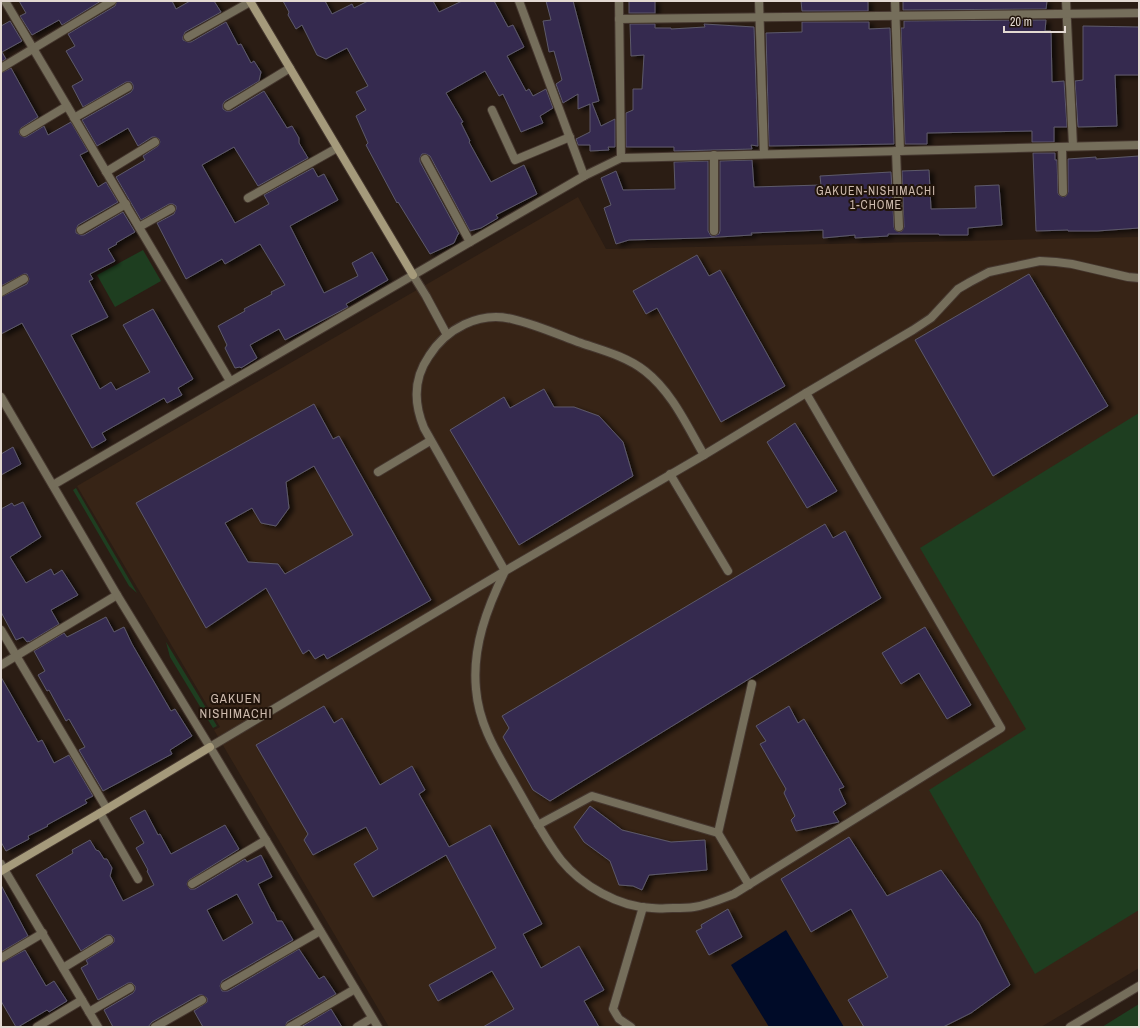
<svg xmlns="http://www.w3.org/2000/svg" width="1140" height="1028" viewBox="0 0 1140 1028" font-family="'Archivo Narrow',sans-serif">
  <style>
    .built { fill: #372416 }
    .green { fill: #1e3e20 }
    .water { fill: #000b28 }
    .building { fill: #342a4f; stroke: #5d596a; fill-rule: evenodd; filter: url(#shadow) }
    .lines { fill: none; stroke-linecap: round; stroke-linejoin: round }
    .lane-casing { stroke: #45372f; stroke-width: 10 }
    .street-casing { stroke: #45372f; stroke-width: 10 }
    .secondary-casing { stroke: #45372f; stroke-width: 10 }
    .lane { stroke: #756e5b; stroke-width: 8 }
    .street { stroke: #756e5b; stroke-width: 8 }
    .secondary { stroke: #a59a7b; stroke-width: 8 }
    .labels { text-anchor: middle; stroke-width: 4; stroke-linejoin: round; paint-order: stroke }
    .neighbourhood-label { font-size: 12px; letter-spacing: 1px; fill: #cebbae; stroke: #21140b }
    .quarter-label { font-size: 13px; letter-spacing: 1px; fill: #cebbae; stroke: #21140b }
  </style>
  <defs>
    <filter id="shadow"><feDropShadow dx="4.5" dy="2.5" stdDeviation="2" flood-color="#0009"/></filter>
  </defs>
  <rect width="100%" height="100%" fill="#2b1d14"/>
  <!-- built -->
  <path class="built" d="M578,197L606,249L1139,237V968L1041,1027H389L214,730L220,727L77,486Z"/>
  <!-- green -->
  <g class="green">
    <path d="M143,250L161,281L115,307L97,275Z"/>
    <path d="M1139,413V910L1035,974L929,790L1026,729L920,548Z"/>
    <path d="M76,488L137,593L129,586L73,490Z"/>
    <path d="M166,642L217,726L213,728L170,657Z"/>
    <path d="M1139,1004V1027H1102Z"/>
  </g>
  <!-- water -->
  <path class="water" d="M786,930L844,1027H769L731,965Z"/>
  <!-- building -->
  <g class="building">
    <path d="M19,1H101L62,25L59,20L32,35L20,16L26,13Z"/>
    <path d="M117,1H172L176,9L190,1H214L221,12L185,32L183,37V40L188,42H191L226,22L238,45L241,44L251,63L254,61L261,72L259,81L225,101L223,104V109L226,111H231L264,91L287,128L292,126L299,138V143L308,158L258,186L234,147L202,165L235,223L269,204L264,195L313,168L318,177L324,174L338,200L290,226L324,293L358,276L352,263L372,252L388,280L346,304L348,307L285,340L279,329L250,345L257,358L241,368L240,367L235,368L225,348L227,345L218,326L245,311L244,309L272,294L271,292L285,285L260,244L225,264L222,259L186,279L157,223L174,214L176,209V206L173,204H169L141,220L116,177L145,160L143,156L158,146L160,142L159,139L155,137H152L138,146L128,128L97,146L82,120L131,92L133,89V85L131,82H126L83,107L72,86L83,80L66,51L75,46L68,34L115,6Z"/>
    <path d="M283,1H325L332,14L352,4L354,8L368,1H433L439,12L462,1H494L508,27L513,25L524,47L507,56L526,91L529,89L533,96L546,89L553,108L540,116L543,123L521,132L503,94L499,96L485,71L446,93L463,122L461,123L470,141L469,142L491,182L524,165L537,194L496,215L498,218L481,228L470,231L430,156L426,154H422L420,158V162L459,234H458L454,243L430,254L398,202L397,203L366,145L368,143L356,116L366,110L356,92L368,86L347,48L326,59L317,55L302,25L296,29L288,15L289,12Z"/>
    <path d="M546,1H573L599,101L592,103L601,126L615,119V147H608L609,150L590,151V145H578L576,139L590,132V104L578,109V94L563,103L556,84L562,80L554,51L549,52L543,21L551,20Z"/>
    <rect x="629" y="1" width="26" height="12"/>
    <path d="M801,1H868V11H802Z"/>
    <path d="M903,1H1047L1046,9L903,10Z"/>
    <path d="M1046,20L1045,31H1051L1052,82L1064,81L1067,127H1054V142H1032V131L927,133V144H905L901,28H904V21Z"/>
    <path d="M10,21L22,41L2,52L6,59L1,62V26Z"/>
    <path d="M802,22H869V29L890,28L894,144L769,146L766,33L802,32Z"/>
    <path d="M630,24H655V28H671V29L705,27L704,24L754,27L758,146L751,145L752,149L674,151V147H626V113L633,110V89H642L644,55L631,56Z"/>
    <path d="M1083,26L1139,27V75H1115L1117,126L1078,127L1075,81L1083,80Z"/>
    <path d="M11,68L38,117L21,128L19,132L20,135L24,137H26L44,126L48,135L71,122L88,151L80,155L98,187L106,182L118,202L78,225L76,230V233L81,235H84L123,212L135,232L116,243L117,244L108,249L115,261L90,274L93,279L89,281L108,317L71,335L100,389L111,382L116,390L150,372L123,325L153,309L193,379L178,388L182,395L167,403L164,398L102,433L106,440L92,448L22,323L1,334V297L27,284L29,279L27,274H24L1,286V73Z"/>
    <path d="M1033,153H1055V160H1057L1058,193L1059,195L1063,197L1066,196L1068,192V159L1096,157V159L1139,156V228L1097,231H1068V230L1036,231Z"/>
    <path d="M752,160L754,187L821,185L820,176L891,172L894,227L895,230L899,232L902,231L904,227L902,171L929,170L931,209L976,208L975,186L999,185L1002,225L968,228V235H939V234H888V236L855,238V235L823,238V230L751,233L752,235L702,238L629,240L616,244L604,208L611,205L601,178L616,171L623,190L675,189L674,162L708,161V231L711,236H714L719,234L720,231V161Z"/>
    <path d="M697,255L709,276L720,270L785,386L721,422L657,308L646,314L633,291Z"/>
    <path d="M1029,274L1108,406L993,476L915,340Z"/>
    <path d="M544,389L554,407H574L599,416L623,442L633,476L519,545L450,430L504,397L510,408Z"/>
    <path d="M314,404L333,439L339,436L431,600L327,659L324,654L315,659L309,650L303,654L266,588L206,628L136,503ZM314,466L353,535L285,574L278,564L248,562L225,523L252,508L261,523L276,526L289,508L286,482Z"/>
    <path d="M795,423L837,491L807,508L767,442Z"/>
    <path d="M13,447L21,464L1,475V454Z"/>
    <path d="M23,502L41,537L10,557L26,583L51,569L54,575L62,570L78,595L51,610L59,624L29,642V641L27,642L23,637L16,640L1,612V509L12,503L14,506Z"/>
    <path d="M825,524L833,538L845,531L881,598L550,801L533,790L503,737L509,728L502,716Z"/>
    <path d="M106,617L114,632L124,627L132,644L171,711L175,709L192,736L170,750L172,754L103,791L79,750L85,747L69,719L66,721L49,690L47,691L38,675L45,671L34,651L64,633L67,637Z"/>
    <path d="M925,627L971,705L947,719L919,673L901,684L882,653Z"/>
    <path d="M1,677L38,742L42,740L54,763L69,755L93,796L85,800L87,803L47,825L48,826L28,836L29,839L6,851L1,842Z"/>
    <path d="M324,706L334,723L342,718L380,785L412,766L425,790L419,794L449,847L490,825L542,924L523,934L541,968L579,946L604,990L584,1001L599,1027H483L514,1009L492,971L438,1001L429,985L496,948L446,855L373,897L354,864L378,849L366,827L313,855L304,840L308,834L256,745Z"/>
    <path d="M789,706L798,723L804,719L844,787L839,789L846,804L833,812L839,822L796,831L791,820L795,816L784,793L786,789L760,744L766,741L756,726Z"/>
    <path d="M590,806L622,830L671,842L705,840L707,870L649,875L642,890L633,886L619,885L610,861L584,842L574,827Z"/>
    <path d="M145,810L158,835L160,834L171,854L225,825L239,849L189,880L187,884L190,889H195L245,859L247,862L261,855L272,877L258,884L272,912H273L277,921H282L293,940L222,981L220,986L222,991H228L299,949L319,979L324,976L336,994L287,1022L285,1027H203L194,1011L207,1002V998L202,995H199L152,1022L148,1027H113L104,1010L133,993L135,990V986L132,983H128L98,1000L81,968L88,964L86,960L112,944L114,942V938L111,935H106L81,951L36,875L73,853L72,850L90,840L96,850L99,851L104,859H107L112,868L110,876L123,901L154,885L147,871L148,870L136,848L144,843L130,818ZM237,894L253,923L223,941L207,910Z"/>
    <path d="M849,837L887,896L941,870L979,923L1010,985L971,1013L943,1027H864L848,1000L888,977L851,909L811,932L781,879Z"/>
    <path d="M1,885L28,936L1,952Z"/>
    <path d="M728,909L742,937L709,955L696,931L702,928L701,925Z"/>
    <path d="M25,950L46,986L54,981L67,1001L49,1012L47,1010L18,1027H16L1,1001V963Z"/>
    <path d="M331,1009L342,1027H301Z"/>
  </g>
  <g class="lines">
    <defs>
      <g id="lane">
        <path d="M188,37L250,2"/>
        <path d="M228,106L290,68"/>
        <path d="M492,110L515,160L570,137"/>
        <path d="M74,118L128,87"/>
        <path d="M24,132L67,106"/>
        <path d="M1062,147L1063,192"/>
        <path d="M425,159L470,242"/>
        <path d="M106,172L155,142"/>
        <path d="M248,198L337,148"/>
        <path d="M139,227L171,209"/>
        <path d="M81,230L126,204"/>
        <path d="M714,231V155"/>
        <path d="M413,275L426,296L447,335"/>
        <path d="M1,292L24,279"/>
        <path d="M704,455C687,426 672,392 645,371C626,356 601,350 578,342C557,334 534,324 512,319C479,311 446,329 429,356C413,379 414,404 424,428L505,571C487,608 472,647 476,689C479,727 499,756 517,788C531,812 544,838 561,860C582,886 619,907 652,908C659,909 666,908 673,908C680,908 688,908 694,907C708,905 721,899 734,894L1001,728L806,393"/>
        <path d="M378,472L430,441"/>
        <path d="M670,474L728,571"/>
        <path d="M1,630L107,809"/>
        <path d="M1,665L117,595"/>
        <path d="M210,747L505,571L704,455L806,393L913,330L931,318L958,289L970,282L989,272L1040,261L1056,262L1072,264L1128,277L1139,278"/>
        <path d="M100,813L138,879"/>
        <path d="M538,825L592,796L718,833L749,885"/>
        <path d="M718,833L752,684"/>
        <path d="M192,884L266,840"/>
        <path d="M1,958L43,933"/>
        <path d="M63,968L109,940"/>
        <path d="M225,986L320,931"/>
        <path d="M89,1012L130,988"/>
        <path d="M37,1027L82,1000"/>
        <path d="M155,1027L202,1000"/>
        <path d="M290,1027L355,989"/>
        <path d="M357,1027L372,1018"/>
        <path d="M631,1027L619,1019L613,1009L643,907"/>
      </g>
      <g id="street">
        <path d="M5,1L230,381"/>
        <path d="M519,1L584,176"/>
        <path d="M619,1L621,158"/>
        <path d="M759,1L764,154"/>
        <path d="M895,1L900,151"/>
        <path d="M1066,1L1073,146"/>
        <path d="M619,19L1139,13"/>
        <path d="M1,68L112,1"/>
        <path d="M896,151L899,227"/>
        <path d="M1,397L117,595L210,747L378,1027"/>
        <path d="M53,485L470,242L584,176L621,158L1139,145"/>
        <path d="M1,864L98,1027"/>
        <path d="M1070,1027L1139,986"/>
      </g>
      <g id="secondary">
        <path d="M250,1L413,275"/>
        <path d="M1,871L100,813L210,747"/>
      </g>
    </defs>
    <!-- lane casing -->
    <use href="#lane" class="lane-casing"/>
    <!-- street casing -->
    <use href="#street" class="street-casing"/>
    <!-- secondary casing -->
    <use href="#secondary" class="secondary-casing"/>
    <!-- lane -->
    <use href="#lane" class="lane"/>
    <!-- street -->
    <use href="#street" class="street"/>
    <!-- secondary -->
    <use href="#secondary" class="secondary"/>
  </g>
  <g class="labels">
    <!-- neighbourhood labels -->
    <g class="neighbourhood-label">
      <text x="876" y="195">GAKUEN-NISHIMACHI<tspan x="876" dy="14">1-CHOME</tspan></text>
    </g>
    <!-- quarter labels -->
    <g class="quarter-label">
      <text x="236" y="703">GAKUEN<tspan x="236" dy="15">NISHIMACHI</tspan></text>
    </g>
  </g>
  <!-- border -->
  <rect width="1140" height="1028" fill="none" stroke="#e3d9d2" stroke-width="4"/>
  <!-- scale -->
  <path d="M1004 26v6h61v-6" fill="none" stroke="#e3d9d2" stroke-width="2"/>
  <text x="1010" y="26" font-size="12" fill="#e3d9d2" stroke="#21140b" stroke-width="3" paint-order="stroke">20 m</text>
</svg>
